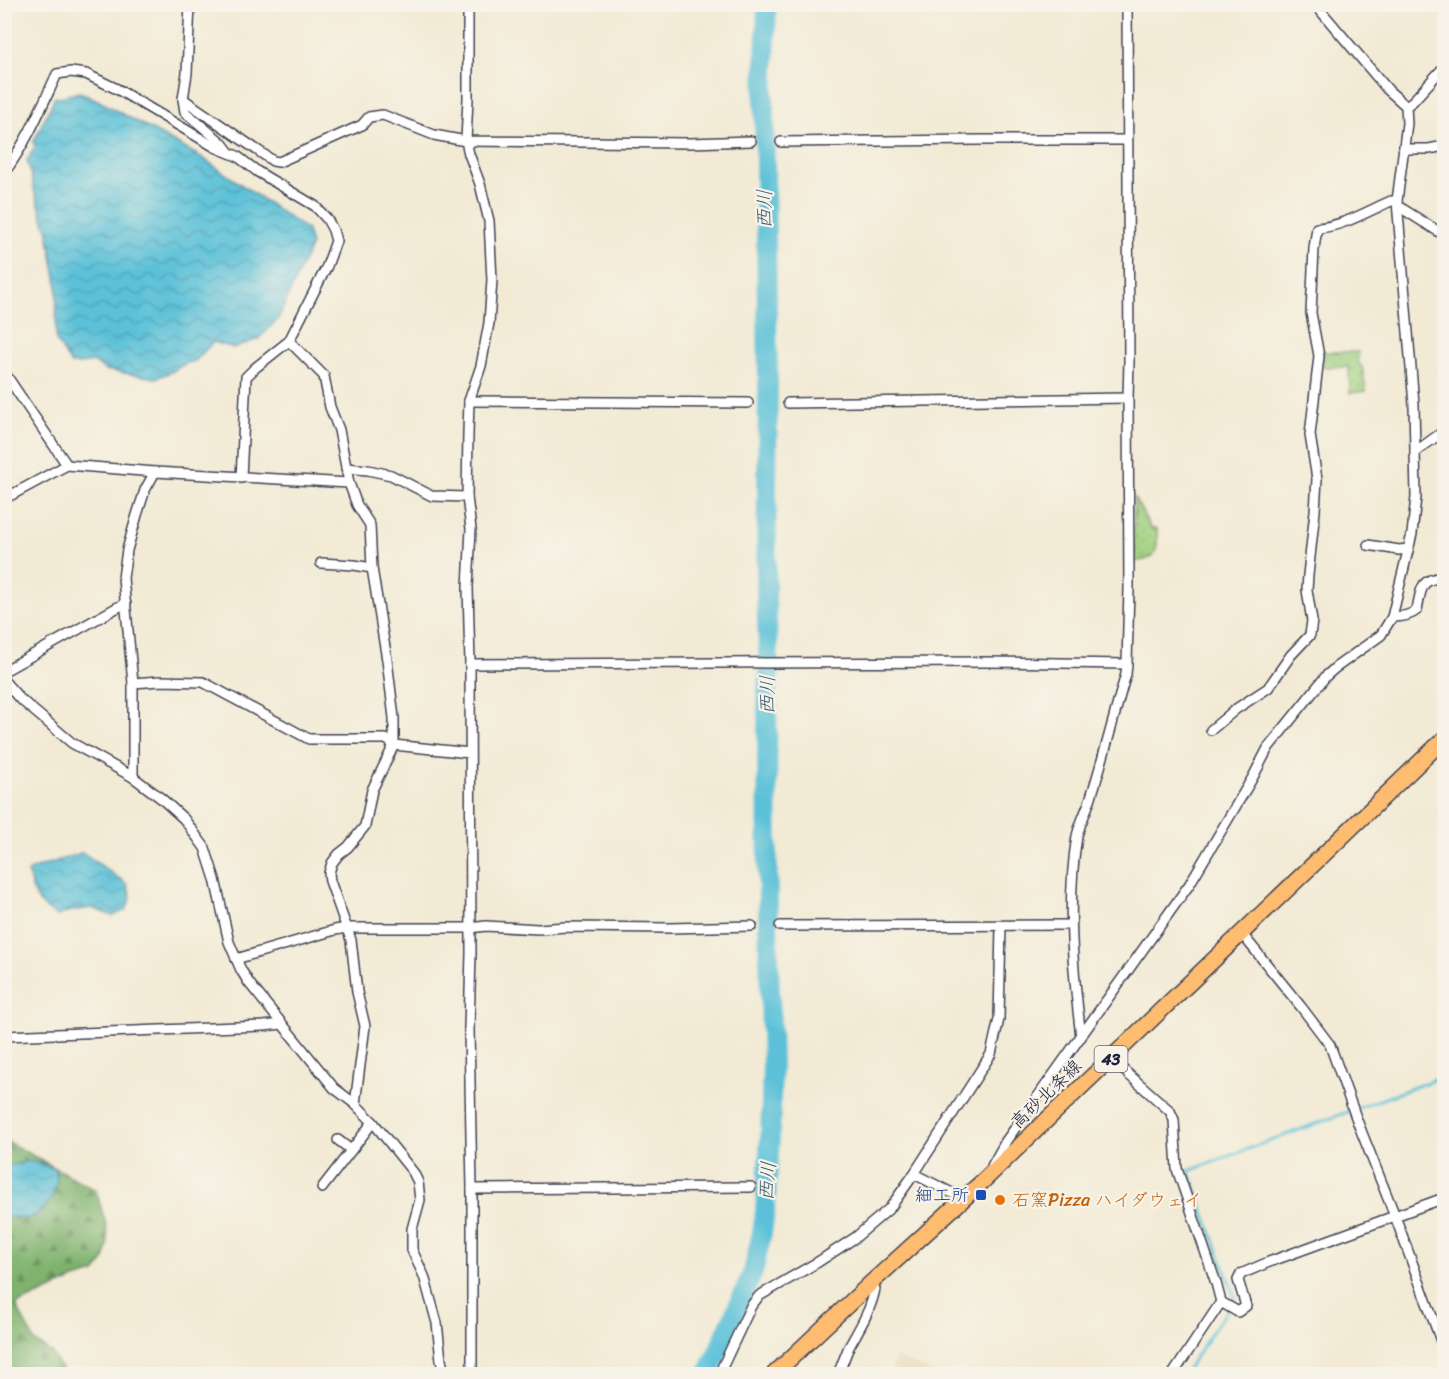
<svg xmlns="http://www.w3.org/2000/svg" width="1449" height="1379" viewBox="0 0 1449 1379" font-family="Sriracha,'Klee One',sans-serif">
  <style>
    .built { fill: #e9d9ba }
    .grass { fill: url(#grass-dots); stroke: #60795c; stroke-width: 1.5 }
    .forest { fill: url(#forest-firs); stroke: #506a54; stroke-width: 1.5 }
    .water { fill: url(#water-waves); stroke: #3e728a; stroke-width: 1.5 }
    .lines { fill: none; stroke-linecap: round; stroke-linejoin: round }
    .stream { stroke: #5bc1d8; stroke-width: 3 }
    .river { stroke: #5bc1d8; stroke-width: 20 }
    .minor-casing { stroke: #414052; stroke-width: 12 }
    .primary-casing { stroke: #414052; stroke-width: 18 }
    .minor { stroke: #fff; stroke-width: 9 }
    .primary { stroke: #fdbc6f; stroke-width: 15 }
    .transit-dot { fill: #1a4fb4; stroke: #f7f3e8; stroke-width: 2 }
    .food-dot { fill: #e8710a; stroke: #f7f3e8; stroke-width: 2 }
    .labels { text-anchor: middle; stroke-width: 4.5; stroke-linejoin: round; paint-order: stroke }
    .shield { fill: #f7f3e8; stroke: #62616f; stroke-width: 1.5 }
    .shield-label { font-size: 16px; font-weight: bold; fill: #22223b }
    .street-label { font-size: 18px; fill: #22223b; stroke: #f7f3e8 }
    .transit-label { font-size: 18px; fill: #164399; stroke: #f7f3e8; text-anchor: end }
    .food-label { font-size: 18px; fill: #c56008; stroke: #f7f3e8; text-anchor: start }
    .water-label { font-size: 20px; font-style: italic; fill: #365a72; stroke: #f7f3e8 }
  </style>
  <defs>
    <pattern id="grass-dots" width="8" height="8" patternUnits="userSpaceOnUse" patternTransform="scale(1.5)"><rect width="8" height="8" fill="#9fd07e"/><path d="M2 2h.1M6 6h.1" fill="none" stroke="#89b26e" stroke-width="1.8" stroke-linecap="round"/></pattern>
    <pattern id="forest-firs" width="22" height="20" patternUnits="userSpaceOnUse" patternTransform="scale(1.5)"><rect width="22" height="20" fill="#7fb26d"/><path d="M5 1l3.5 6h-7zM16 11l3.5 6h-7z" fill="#68905b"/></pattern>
    <pattern id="water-waves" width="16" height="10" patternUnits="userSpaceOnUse" patternTransform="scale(1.5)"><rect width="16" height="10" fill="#5bc1d8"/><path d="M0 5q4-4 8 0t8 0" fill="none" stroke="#4b9cb0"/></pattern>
  </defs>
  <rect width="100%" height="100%" fill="#f7f3e8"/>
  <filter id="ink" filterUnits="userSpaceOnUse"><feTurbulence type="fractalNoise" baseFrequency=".0167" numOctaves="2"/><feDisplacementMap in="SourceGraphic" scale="12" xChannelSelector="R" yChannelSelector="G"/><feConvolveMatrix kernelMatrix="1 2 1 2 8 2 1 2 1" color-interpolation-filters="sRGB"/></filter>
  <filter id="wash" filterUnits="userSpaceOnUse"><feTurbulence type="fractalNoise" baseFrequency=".008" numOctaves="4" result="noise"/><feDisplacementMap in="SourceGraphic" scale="24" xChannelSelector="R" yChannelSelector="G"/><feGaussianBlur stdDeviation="1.35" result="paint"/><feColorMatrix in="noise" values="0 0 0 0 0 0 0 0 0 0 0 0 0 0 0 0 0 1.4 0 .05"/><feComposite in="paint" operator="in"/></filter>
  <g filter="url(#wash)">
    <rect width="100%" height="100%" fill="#f2ead4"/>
    <!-- built -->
    <path class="built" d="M897,1358L935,1373V1374H890Z"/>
    <!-- grass -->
    <g class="grass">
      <path d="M1323,352H1358V362L1362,367L1366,391L1350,393L1349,367H1323Z"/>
      <path d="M1134,497L1151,529H1157C1158,549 1158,561 1134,561Z"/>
    </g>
    <!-- forest -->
    <path class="forest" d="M4,1140L96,1190L106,1225L108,1242L105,1259L95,1273L75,1279L16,1305L35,1342L52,1353L64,1374H5Z"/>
    <!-- water -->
    <g class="water">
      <path d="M79,92L88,95L201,157L307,230L311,245L278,319L258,339L234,348L213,342L195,361L186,363L173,371L156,378L105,370L93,362L79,364H71L56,340L57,284L48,233L34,190L31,173L27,161L35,146L33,143L55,97H60Z"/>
      <path d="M81,853L86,855L127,884L131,898L126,910L113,916L92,908L71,911L57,916C36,903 33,896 28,872L36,868Z"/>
      <path d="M26,1161L40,1163L55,1169C56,1172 57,1176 57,1178C57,1193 44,1215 28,1218C21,1220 12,1217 5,1216V1167Z"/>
    </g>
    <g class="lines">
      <!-- stream -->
      <path class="stream" d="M1184,1374L1235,1298L1189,1171L1444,1076"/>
      <!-- river -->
      <path class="river" d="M708,1374L753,1272L762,1233L765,1212L770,1138L772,1065L768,924L767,691L769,673L766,596L768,382L764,95L767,4"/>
    </g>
  </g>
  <g filter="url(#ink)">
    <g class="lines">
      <defs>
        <g id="minor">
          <path d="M190,4L187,73L183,99L185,112L222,143L228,151"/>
          <path d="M468,4V98L466,141L469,154L480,184L489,221L492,280L489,323L481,366L469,401L468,433L467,497L471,529L468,587L470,664L471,953L469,1029L472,1189V1374"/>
          <path d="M183,99L273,161L279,162L362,125L369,117L383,115L434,135L466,141L690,143L751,141"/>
          <path d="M1406,106L1413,101L1444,67"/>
          <path d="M781,142L980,140H1127"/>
          <path d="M1405,149H1429L1444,146"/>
          <path d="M4,173C27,142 41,108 57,74L71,72L86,74L117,89L215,147L237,156L258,172L315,206L327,219L333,230L336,241L327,266L289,341L255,368L246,377L241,478"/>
          <path d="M1398,206L1444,235"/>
          <path d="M289,341L324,376L330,407L339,430L349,483L357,505L370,525L372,568L387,660L394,718V745L372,790L365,826L348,847L339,854L332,863L329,873L330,881L351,940L357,992L365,1026L355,1104"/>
          <path d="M4,372L67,465"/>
          <path d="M469,401L748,403"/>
          <path d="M788,403L1128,398"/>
          <path d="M1415,452L1444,431"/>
          <path d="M346,468L368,470L391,475L432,496L467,497"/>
          <path d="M4,499L67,465L155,472L349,483"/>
          <path d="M1368,545L1399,550L1408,549"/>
          <path d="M321,563L354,565L372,568"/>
          <path d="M1392,617C1401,617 1410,616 1417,610C1421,590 1420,577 1444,578"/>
          <path d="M470,664L986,662L1127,664"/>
          <path d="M4,671L118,607L126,604"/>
          <path d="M4,681L19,698L72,743L133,777L162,799L184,819L205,848L215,879L229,942L241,970L249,983L334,1088L355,1104L373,1122L413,1172L418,1182L420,1200L412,1229V1250L424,1276L437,1323L441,1360L444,1374"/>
          <path d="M133,683L160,681L203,682L309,739H386L394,745L470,753"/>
          <path d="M1211,730L1236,709L1268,688L1291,655L1310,635L1312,621L1307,590L1308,575L1315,511L1317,479L1310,435L1319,356L1311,313L1314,248L1317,228C1342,227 1368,211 1391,201H1397"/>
          <path d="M133,777V683L123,578L127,550L137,515L145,490L155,472"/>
          <path d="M780,926L1071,925"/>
          <path d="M1242,934L1302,1008L1330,1045L1358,1123L1395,1216L1444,1349"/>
          <path d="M236,959L335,930L347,928H470L486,926L538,929L566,927L670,928L752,926"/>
          <path d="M4,1036L264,1026L282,1024"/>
          <path d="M1081,1037C1073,970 1066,903 1077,836C1080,823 1087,810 1091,797C1104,757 1114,715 1126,674L1127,664L1129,588L1128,398L1129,361L1127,4"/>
          <path d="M1111,1059L1170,1111L1174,1120L1177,1169L1216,1283L1221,1302L1238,1312L1246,1306L1238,1280L1241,1274L1269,1262L1444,1198"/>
          <path d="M338,1140L351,1150"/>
          <path d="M992,1166L1006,1141L1189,885L1253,777L1268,748L1326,676L1335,668L1381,635L1392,617L1412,534L1416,497L1414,404L1397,201L1407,123L1406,106L1388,90L1315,4"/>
          <path d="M914,1174L964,1199"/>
          <path d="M322,1188L373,1122"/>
          <path d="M472,1189L751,1187"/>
          <path d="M719,1374L751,1306L759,1296L818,1262L856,1237L890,1208L914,1174L991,1054L999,1019L1001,926"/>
          <path d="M838,1374C842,1365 845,1356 849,1347C859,1329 871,1310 875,1289L871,1283"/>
          <path d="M1173,1374L1221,1302"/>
        </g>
        <path id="primary" d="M774,1374L871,1283L982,1182L1444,739"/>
      </defs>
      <!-- minor casing -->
      <use href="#minor" class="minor-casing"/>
      <!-- primary casing -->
      <use href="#primary" class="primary-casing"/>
      <!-- minor -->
      <use href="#minor" class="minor"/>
      <!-- primary -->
      <use href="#primary" class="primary"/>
    </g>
  </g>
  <!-- markers -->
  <rect class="transit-dot" x="975" y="1189" width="12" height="12" rx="3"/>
  <circle class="food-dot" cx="1000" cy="1200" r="6"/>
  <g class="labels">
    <!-- shield labels -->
    <rect class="shield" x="1094.5" y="1046" width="33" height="26" rx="4.5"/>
    <g class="shield-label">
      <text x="1111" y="1065">43</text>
    </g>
    <!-- street labels -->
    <g class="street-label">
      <text transform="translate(1046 1094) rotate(-44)" y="6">高砂北条線</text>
    </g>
    <!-- transit labels -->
    <g class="transit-label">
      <text x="969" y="1201">細工所</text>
    </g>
    <!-- food labels -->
    <g class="food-label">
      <text x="1012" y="1206">石窯Pizza ハイダウェイ</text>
    </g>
    <!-- water labels -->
    <g class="water-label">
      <text transform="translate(764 209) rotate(-90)" y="7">西川</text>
      <text transform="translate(767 695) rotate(-90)" y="7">西川</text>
      <text transform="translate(767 1181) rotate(-86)" y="7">西川</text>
    </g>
  </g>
  <!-- margin -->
  <rect width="1449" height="1379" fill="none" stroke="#f7f3e8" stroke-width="24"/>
</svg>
